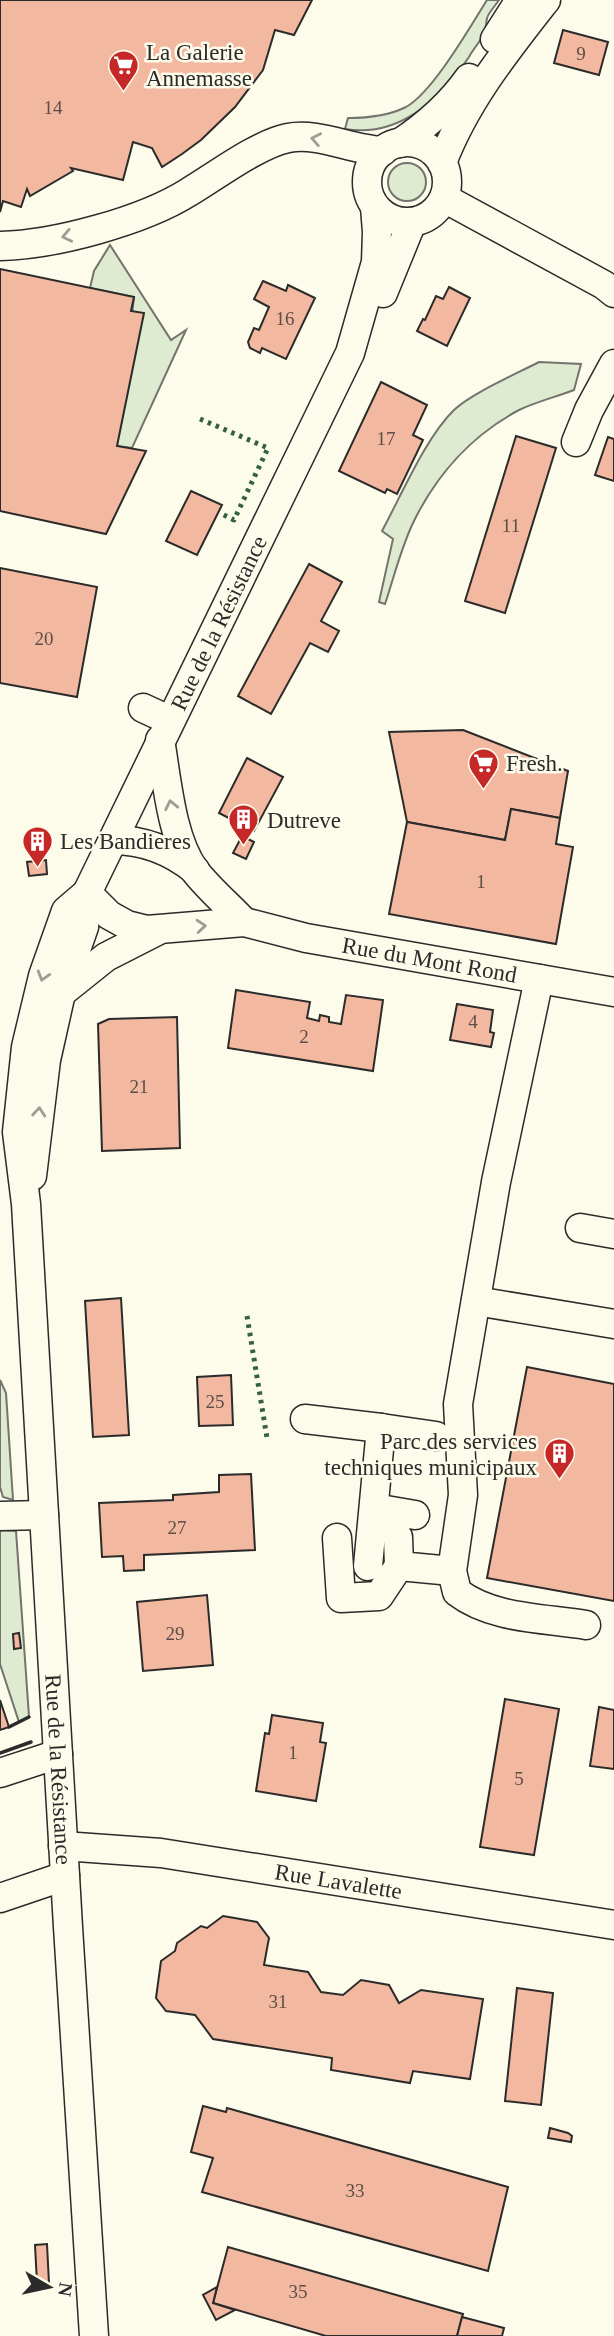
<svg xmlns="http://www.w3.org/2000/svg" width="614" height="2336" viewBox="0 0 614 2336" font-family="Georgia,serif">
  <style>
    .green { fill: #deebd1; stroke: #74746e; stroke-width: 2 }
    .building { fill: #f2b8a0; stroke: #2b2b2b; stroke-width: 2 }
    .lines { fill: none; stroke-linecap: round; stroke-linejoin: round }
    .minor-casing { stroke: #2b2b2b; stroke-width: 31 }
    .minor { stroke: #fdfbea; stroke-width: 28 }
    .hedge { stroke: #34623c; stroke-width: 5; stroke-dasharray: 3.5 5; stroke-linecap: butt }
    .wall { stroke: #2b2b2b; stroke-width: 3.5 }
    .oneway { stroke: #9e9d94 }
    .labels { text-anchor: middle; stroke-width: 5; stroke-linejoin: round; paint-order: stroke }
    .number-label { font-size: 19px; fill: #5d4e48 }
    .poi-label { font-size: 23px; fill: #2b2b2b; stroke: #fdfbea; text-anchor: start }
    .street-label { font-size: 23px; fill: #2b2b2b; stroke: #fdfbea }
  </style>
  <rect width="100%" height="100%" fill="#fdfbea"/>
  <!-- green -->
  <g class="green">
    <path d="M487,0H499C495,6 489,12 487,18C486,24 486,29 484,34C480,42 473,49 469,57C440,99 400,138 345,129L348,118C367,118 388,116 406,107C433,92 470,27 487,0Z"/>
    <circle cx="407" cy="182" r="19"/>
    <path d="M110,245L171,340L186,330L132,448L117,446L134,297L90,288L94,271Z"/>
    <path d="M539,362L581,364L574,390C556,397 535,402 519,410C472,435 436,475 413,523C401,548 394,577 385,604L379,602L393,539L382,531C401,496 426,437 454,410C472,393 516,374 539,362Z"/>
    <path d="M0,1380L6,1393L13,1500L3,1497L0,1487Z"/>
    <path d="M0,1530L16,1531L29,1717L19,1722L0,1664Z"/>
  </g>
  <!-- building -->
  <g class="building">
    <path d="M0,0H312L294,35L275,30L263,70L235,107L201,140L182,154L162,167L152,148L133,142L123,180L71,168L73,171L30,196L27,189L21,207L3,201L0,212Z"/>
    <path d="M563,30L608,42L599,75L554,63Z"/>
    <path d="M0,269L134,297L131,311L144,313L117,446L146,451L106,534L0,511Z"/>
    <path d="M263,281L286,291L288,285L315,298L286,359L262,348L260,353L250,348L248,342L254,328L259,330L269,307L254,299Z"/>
    <path d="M449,287L470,298L447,346L417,331L423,319L425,320L436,296L443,299Z"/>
    <path d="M381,382L427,405L413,435L423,440L397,494L387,489L385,493L339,471Z"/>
    <path d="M516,436L556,448L505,613L465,601Z"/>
    <path d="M608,437L614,439V481L595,475Z"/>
    <path d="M191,491L222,505L197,555L166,541Z"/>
    <path d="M309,564L342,582L321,621L339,631L328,652L310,643L271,714L238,696Z"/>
    <path d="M0,568L97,587L77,697L0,683Z"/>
    <path d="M463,730L568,771L560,818L511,809L505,840L407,822L389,732Z"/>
    <path d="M247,758L283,777L254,831L219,813Z"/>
    <path d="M511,809L560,818L556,844L573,847L556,944L389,914L407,822L505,840Z"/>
    <path d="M242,836L254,842L246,859L233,853Z"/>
    <path d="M46,860L47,874L29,876L27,862Z"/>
    <path d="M236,990L310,1002L307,1018L319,1021L320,1015L329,1017V1022L341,1024L346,995L383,1000L373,1071L228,1048Z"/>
    <path d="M457,1004L493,1010L490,1032L494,1033L491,1047L450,1040Z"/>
    <path d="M177,1017L180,1148L102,1151L98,1024L109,1019Z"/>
    <path d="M121,1298L129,1435L93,1437L85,1301Z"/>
    <path d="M527,1367L614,1384V1601L487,1578Z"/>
    <path d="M231,1375L233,1425L199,1426L197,1377Z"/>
    <path d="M251,1474L255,1550L144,1555V1570L124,1571L123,1556L102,1557L99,1503L173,1500V1495L219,1492V1475Z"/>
    <path d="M207,1595L213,1665L143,1671L137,1602Z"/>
    <path d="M19,1633L21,1648L14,1649L13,1634Z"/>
    <path d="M505,1699L559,1709L534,1855L480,1847Z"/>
    <path d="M0,1700L9,1727L0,1730Z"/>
    <path d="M599,1707L614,1710V1769L590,1766Z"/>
    <path d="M272,1715L323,1723L320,1742L326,1743L316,1801L256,1791L265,1733L269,1734Z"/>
    <path d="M223,1916L257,1922L269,1938L264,1965L308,1972L321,1992L343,1995L361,1980L389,1985L399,2003L421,1990L483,1999L470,2079L413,2071L410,2083L331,2070L332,2058L213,2039L195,2015L166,2011L156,1998L161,1961L175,1951L177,1943L201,1926L207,1928Z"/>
    <path d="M517,1988L553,1993L541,2105L505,2101Z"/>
    <path d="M203,2106L226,2112L227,2108L508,2187L488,2271L202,2192L213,2158L191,2152Z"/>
    <path d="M550,2128L568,2133L572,2136L571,2142L548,2138Z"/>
    <path d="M47,2244L49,2283H37L35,2245Z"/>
    <path d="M228,2247L463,2314L457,2336H326L213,2303Z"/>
    <path d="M217,2287L213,2303L235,2310L216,2320L203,2295Z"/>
    <path d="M462,2317L504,2328L502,2336H457Z"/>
  </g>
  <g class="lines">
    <defs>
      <g id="minor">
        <path d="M495,39L520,0"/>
        <circle cx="407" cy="182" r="40"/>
        <path d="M400,143C427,125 450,105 469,78"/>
        <path d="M442,163C465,102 506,51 546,0"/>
        <path d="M444,198L604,285L614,293"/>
        <path d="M0,246C54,245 143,221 189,192C216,176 258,144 288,138C319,132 351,150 383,151"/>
        <path d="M383,293L412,222"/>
        <path d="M576,442L589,410L614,364"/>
        <path d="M143,708L169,720"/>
        <path d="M160,740C167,780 171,838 195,871C209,889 228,905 244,922"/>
        <path d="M113,840C144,840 170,850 195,870"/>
        <path id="s1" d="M87,893L66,911L43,976L26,1047L17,1132L26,1204L68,1927L94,2336"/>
        <path id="s2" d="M87,893L109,915L127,925L147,930L244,922L306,938L614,992"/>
        <path d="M539,979L496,1182L458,1404L463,1495L452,1571L457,1592C492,1619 544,1618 586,1625"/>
        <path d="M61,993L106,957L157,931"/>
        <path id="s3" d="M32,1176L46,1060L61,993L84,927L87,893L350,353L376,262L377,232L375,207"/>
        <path d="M580,1228L614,1234"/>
        <path d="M476,1301L614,1324"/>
        <path d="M305,1419L381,1428"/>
        <path d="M415,1515L374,1508L398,1537L399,1566L452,1571"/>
        <path d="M0,1516L44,1515"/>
        <path d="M337,1538L341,1598L379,1596L399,1566"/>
        <path d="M368,1566L381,1428L436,1436"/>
        <path d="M0,1773L58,1754"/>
        <path id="s4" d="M63,1846L161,1853L614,1925"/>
        <path d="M0,1898L65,1876"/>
      </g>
    </defs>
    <!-- minor casing -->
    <use href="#minor" class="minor-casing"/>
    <!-- minor -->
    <use href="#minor" class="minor"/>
    <!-- hedge -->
    <g class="hedge">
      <path d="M200,419L268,448L234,520L222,514"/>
      <path d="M247,1316L267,1438"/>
    </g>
    <!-- wall -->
    <g class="wall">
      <path d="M9,1727L29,1717"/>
      <path d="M0,1753L31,1742"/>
    </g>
  </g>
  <!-- one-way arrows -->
  <defs><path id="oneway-chevron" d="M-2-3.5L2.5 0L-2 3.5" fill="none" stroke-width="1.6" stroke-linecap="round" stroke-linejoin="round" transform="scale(1.75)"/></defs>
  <g class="oneway">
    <use href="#oneway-chevron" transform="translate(316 139) rotate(-169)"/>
    <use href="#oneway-chevron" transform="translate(67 236) rotate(168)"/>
    <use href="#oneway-chevron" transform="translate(171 805) rotate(-102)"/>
    <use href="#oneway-chevron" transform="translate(201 926) rotate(-5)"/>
    <use href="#oneway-chevron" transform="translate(43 976) rotate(107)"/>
    <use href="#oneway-chevron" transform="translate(39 1112) rotate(-85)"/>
  </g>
  <!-- icons -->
  <defs>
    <symbol id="supermarket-pin" viewBox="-11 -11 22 30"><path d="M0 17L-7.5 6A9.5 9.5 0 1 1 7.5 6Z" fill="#c62828" stroke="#fdfbea"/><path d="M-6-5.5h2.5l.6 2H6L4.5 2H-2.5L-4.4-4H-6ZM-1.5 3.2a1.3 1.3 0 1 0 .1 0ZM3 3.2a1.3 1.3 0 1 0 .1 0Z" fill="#fff"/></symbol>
    <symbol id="building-pin" viewBox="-11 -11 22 30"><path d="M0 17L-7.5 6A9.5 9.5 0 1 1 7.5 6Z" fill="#c62828" stroke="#fdfbea"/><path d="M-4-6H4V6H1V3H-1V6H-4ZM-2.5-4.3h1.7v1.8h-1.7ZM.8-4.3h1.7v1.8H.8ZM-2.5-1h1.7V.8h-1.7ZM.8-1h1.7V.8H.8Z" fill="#fff"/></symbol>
  </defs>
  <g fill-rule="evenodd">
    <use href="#supermarket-pin" x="106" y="48" width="35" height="47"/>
    <use href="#supermarket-pin" x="466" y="746" width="35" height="47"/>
    <use href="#building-pin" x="226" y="802" width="35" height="47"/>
    <use href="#building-pin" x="20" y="824" width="35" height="47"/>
    <use href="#building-pin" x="542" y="1436" width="35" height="47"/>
  </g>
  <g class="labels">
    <!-- number labels -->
    <g class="number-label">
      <text x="581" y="60">9</text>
      <text x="53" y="114">14</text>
      <text x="285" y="325">16</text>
      <text x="386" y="445">17</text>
      <text x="511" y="532">11</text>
      <text x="44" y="645">20</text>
      <text x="481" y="888">1</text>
      <text x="473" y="1028">4</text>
      <text x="304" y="1043">2</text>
      <text x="139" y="1093">21</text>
      <text x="215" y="1408">25</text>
      <text x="177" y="1534">27</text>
      <text x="175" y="1640">29</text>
      <text x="293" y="1759">1</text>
      <text x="519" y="1785">5</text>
      <text x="278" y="2008">31</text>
      <text x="355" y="2197">33</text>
      <text x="298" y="2298">35</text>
    </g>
    <!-- poi labels -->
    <g class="poi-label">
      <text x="146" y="60">La Galerie<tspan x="146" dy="26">Annemasse</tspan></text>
      <text x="506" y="771">Fresh.</text>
      <text x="267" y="828">Dutreve</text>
      <text x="60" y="849">Les Bandieres</text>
      <text x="537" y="1449" text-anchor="end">Parc des services<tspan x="537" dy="26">techniques municipaux</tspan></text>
    </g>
    <!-- street labels -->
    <g class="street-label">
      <text dy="8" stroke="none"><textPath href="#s3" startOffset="590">Rue de la Résistance</textPath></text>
      <text dy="8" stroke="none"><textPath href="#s2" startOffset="359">Rue du Mont Rond</textPath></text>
      <text dy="8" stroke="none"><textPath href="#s1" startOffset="894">Rue de la Résistance</textPath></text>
      <text dy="8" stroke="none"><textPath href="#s4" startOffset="278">Rue Lavalette</textPath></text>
    </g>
  </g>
  <!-- north arrow -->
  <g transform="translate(49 2287) rotate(99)" stroke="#fdfbea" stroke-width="5" paint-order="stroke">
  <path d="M0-5L12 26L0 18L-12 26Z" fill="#2b2b2b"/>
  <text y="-10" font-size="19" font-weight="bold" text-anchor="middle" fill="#2b2b2b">N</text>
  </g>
</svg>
